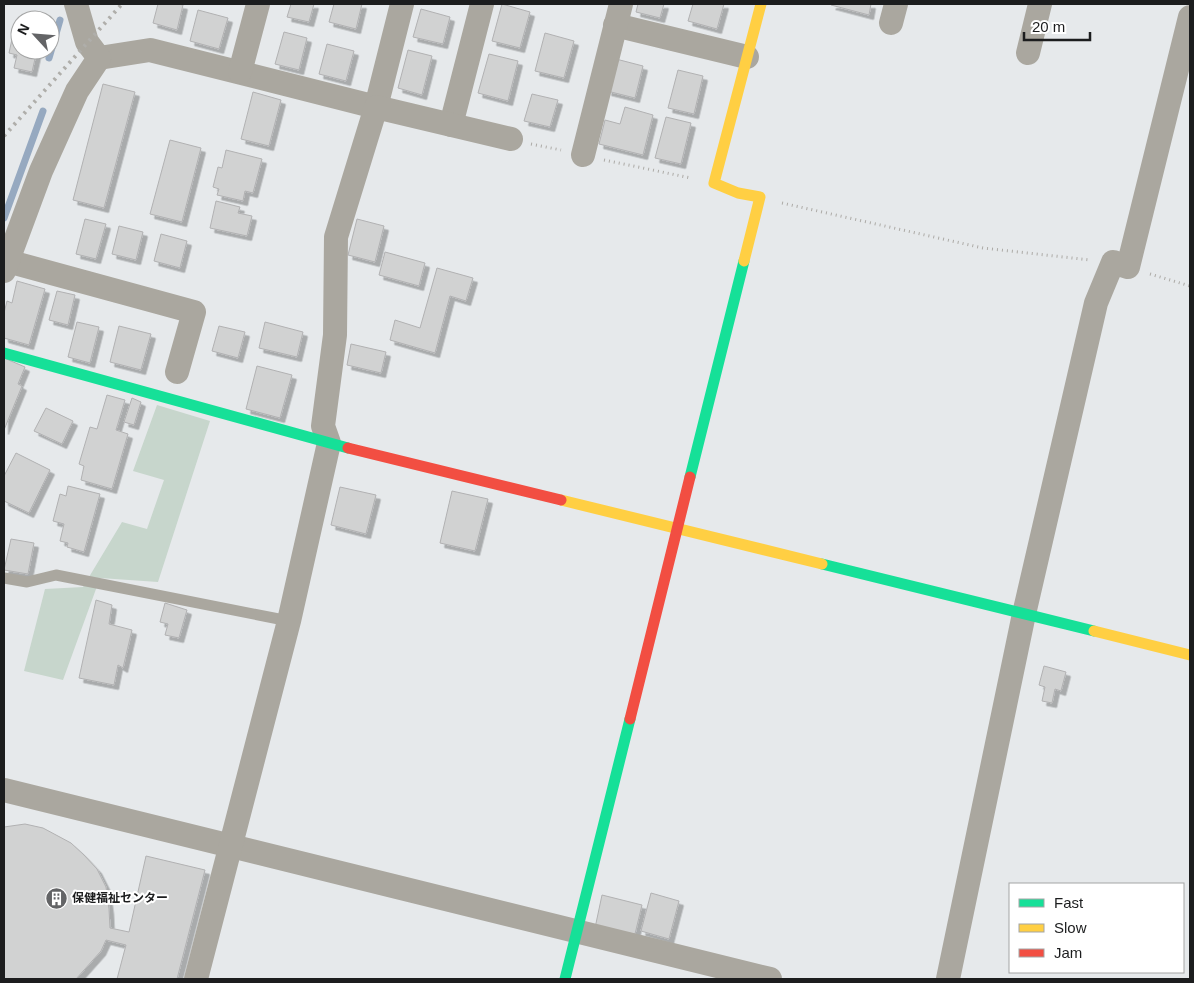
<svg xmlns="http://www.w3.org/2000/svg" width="1194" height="983" viewBox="0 0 1194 983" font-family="Helvetica,'Noto Sans JP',sans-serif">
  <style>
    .green { fill: #c7d6cc }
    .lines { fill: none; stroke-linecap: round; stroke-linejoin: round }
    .stream { stroke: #96a9c0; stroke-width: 7 }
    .building { fill: #d1d2d2; stroke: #b1b1b2; filter: url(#shadow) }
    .path { stroke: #acaaa6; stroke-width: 3; stroke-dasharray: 1 4; stroke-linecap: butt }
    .lane { stroke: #aaa79f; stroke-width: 11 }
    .street { stroke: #aaa79f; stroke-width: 24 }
    .fast { stroke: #16e098; stroke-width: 11 }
    .slow { stroke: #ffcf43; stroke-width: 11 }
    .jam { stroke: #f24e42; stroke-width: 11 }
    .rail { stroke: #afaeaa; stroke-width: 4; stroke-dasharray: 2.5 5; stroke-linecap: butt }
    .labels { text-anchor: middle; stroke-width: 4; stroke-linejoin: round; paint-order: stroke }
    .poi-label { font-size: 12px; font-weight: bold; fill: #1c1d1e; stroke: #fff; text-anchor: start }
  </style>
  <defs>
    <filter id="shadow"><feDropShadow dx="4.5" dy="4.5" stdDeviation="0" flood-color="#0004"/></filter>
  </defs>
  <rect width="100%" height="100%" fill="#e6e9eb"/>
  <!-- green -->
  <path class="green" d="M157,405L210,421L158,582L100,578L63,680L24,671L45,589L83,587L122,522L147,529L164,480L133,471Z"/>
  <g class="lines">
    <!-- stream -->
    <g class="stream">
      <path d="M49,58L60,20"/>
      <path d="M4,218L43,111"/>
    </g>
  </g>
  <!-- building -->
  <g class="building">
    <path d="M158,4H178L183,5L177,30L153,23Z"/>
    <path d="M291,4H314L309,22L287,17Z"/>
    <path d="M334,4H362L356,29L329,22Z"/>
    <path d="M502,4L530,12L520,48L492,41Z"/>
    <path d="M638,4H664L660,18L636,12Z"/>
    <path d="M693,4H724L717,29L688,21Z"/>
    <path d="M832,4H871L869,15L831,5Z"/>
    <path d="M421,9L450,17L443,44L413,37Z"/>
    <path d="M198,10L228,18L219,49L190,41Z"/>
    <path d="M284,32L307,38L299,70L275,64Z"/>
    <path d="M545,33L574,41L564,78L535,71Z"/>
    <path d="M12,39L20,41V50H37L32,72L14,68L17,55L9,53Z"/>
    <path d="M327,44L354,51L346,81L319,74Z"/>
    <path d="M408,50L432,56L422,95L398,88Z"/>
    <path d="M489,54L518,61L508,101L478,93Z"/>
    <path d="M616,59L643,66L635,98L607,91Z"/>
    <path d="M678,70L703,76L694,114L668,108Z"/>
    <path d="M103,84L135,92L104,208L73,200Z"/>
    <path d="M253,92L281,100L269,146L241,139Z"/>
    <path d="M532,94L558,100L550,127L524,121Z"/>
    <path d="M625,107L653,115L643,155L599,144L605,120L620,124Z"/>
    <path d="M666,117L691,123L681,164L655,158Z"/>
    <path d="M170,140L201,148L182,222L150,214Z"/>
    <path d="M226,150L262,159L253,193L245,191L243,201L217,195L219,189L213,187L218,167L222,168Z"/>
    <path d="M216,201L240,207L238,213L252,216L247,236L210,228Z"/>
    <path d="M85,219L106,224L96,259L76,254Z"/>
    <path d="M357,219L384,226L375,262L348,255Z"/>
    <path d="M119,226L143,232L136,260L112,254Z"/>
    <path d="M161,234L187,241L180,268L154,261Z"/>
    <path d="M385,252L425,263L419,286L379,275Z"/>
    <path d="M437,268L473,278L466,301L450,296L435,353L390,340L395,320L420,328Z"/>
    <path d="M17,281L45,289L29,345L4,338V313L7,301L12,303Z"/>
    <path d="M57,291L75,295L68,325L49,320Z"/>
    <path d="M77,322L99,327L90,363L68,357Z"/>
    <path d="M265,322L303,332L297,357L259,348Z"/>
    <path d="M119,326L151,334L141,370L110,362Z"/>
    <path d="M219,326L245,332L238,358L212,351Z"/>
    <path d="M351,344L386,352L381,373L347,365Z"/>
    <path d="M4,358L25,367L18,384L22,386L4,430Z"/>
    <path d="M257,366L292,375L280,418L246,409Z"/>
    <path d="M107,395L125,400L116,430L128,434L112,489L81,480L84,466L79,464L90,427L97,429Z"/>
    <path d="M132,398L141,402L134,425L124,422Z"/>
    <path d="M46,408L73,421L62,444L34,431Z"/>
    <path d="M16,453L50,470L29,513L4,501V476Z"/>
    <path d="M68,486L100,494L84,552L67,547L68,543L60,541L64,524L53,521L60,494L66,496Z"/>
    <path d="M340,487L376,495L366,534L331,525Z"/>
    <path d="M452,491L488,499L475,551L440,543Z"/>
    <path d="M11,539L34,543L28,574L4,570Z"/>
    <path d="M96,600L112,605L109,624L132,630L123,668L118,665L114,685L79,678Z"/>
    <path d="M165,603L187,610L179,638L165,635L168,624L160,622Z"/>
    <path d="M1044,666L1066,672L1061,691L1055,689L1052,703L1042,701L1045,687L1039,685Z"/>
    <path d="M25,824L43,828L71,843L84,855L97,869L106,887L109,909L110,928L129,932L146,856L205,870L177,979H117L126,945L106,940L101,951L76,979H4V827Z"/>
    <path d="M651,893L679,901L669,939L641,931Z"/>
    <path d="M602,895L642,905L635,934L595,928Z"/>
  </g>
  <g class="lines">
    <!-- path -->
    <g class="path">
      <path d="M531,144L561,150"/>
      <path d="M604,160L691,178"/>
      <path d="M782,203L983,248L1090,260"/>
      <path d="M1150,274L1190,286"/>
    </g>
    <!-- lane -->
    <path class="lane" d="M4,578L27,582L56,575L289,621"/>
    <!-- street -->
    <g class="street">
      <path d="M891,23L896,4"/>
      <path d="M615,25L747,57"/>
      <path d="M1028,53L1040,4"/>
      <path d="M99,58L150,50L376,107L402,4"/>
      <path d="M240,72L258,4"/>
      <path d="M451,125L482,4"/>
      <path d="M583,155L621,4"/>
      <path d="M7,261L194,312L177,372"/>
      <path d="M4,271L41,171L77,91L99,58L87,42L76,4"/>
      <path d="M4,790C259,854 515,915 770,979"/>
      <path d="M196,979L289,621L329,443L323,426L335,335L336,237L376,107L511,139"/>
      <path d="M948,979L1024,614L1096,303L1113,262L1128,267L1190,17"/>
    </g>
    <!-- fast -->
    <g class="fast">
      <path d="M4,353L348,448"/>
      <path d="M690,477L744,261"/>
      <path d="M822,564L1094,631"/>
      <path d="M565,979L630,719"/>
    </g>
    <!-- slow -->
    <g class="slow">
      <path d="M744,261L760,197L738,193L714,183L761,4"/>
      <path d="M561,500L822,564"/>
      <path d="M1094,631L1190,655"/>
    </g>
    <!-- jam -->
    <g class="jam">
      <path d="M348,448L561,500"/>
      <path d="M630,719L690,477"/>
    </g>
    <!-- rail -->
    <path class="rail" d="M4,136L122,4"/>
  </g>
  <!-- icons -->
  <defs>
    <symbol id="building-disc" viewBox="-11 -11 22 22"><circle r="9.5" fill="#636466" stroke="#fff"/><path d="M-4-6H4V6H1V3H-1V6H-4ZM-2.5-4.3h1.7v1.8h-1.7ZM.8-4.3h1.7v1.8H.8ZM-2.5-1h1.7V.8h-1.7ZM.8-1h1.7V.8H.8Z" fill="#fff"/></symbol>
  </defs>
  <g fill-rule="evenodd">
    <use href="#building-disc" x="44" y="886" width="25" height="25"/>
  </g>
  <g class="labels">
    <!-- poi labels -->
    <g class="poi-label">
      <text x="72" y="902">保健福祉センター</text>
    </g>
  </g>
  <!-- border -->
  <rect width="1194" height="983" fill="none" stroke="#1c1d1e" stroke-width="10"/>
  <!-- legend -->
  <rect x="1009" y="883" width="175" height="90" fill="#ffffff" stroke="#a4a5a5"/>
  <rect x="1019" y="899" width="25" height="8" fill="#16e098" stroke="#a4a5a5"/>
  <text x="1054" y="908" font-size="15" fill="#1c1d1e">Fast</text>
  <rect x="1019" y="924" width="25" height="8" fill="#ffcf43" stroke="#a4a5a5"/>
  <text x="1054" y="933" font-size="15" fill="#1c1d1e">Slow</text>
  <rect x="1019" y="949" width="25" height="8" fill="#f24e42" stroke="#a4a5a5"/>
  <text x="1054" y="958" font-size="15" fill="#1c1d1e">Jam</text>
  <!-- north arrow -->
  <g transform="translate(35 35) rotate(296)"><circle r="24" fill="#ffffff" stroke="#a4a5a5"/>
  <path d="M0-4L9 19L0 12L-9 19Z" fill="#636466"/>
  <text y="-8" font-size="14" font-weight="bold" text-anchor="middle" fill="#1c1d1e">N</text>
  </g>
  <!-- scale -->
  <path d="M1024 32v8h66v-8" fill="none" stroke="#1c1d1e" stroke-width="2.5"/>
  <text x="1032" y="32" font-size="15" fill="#1c1d1e" stroke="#ffffff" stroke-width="4" paint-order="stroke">20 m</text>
</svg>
